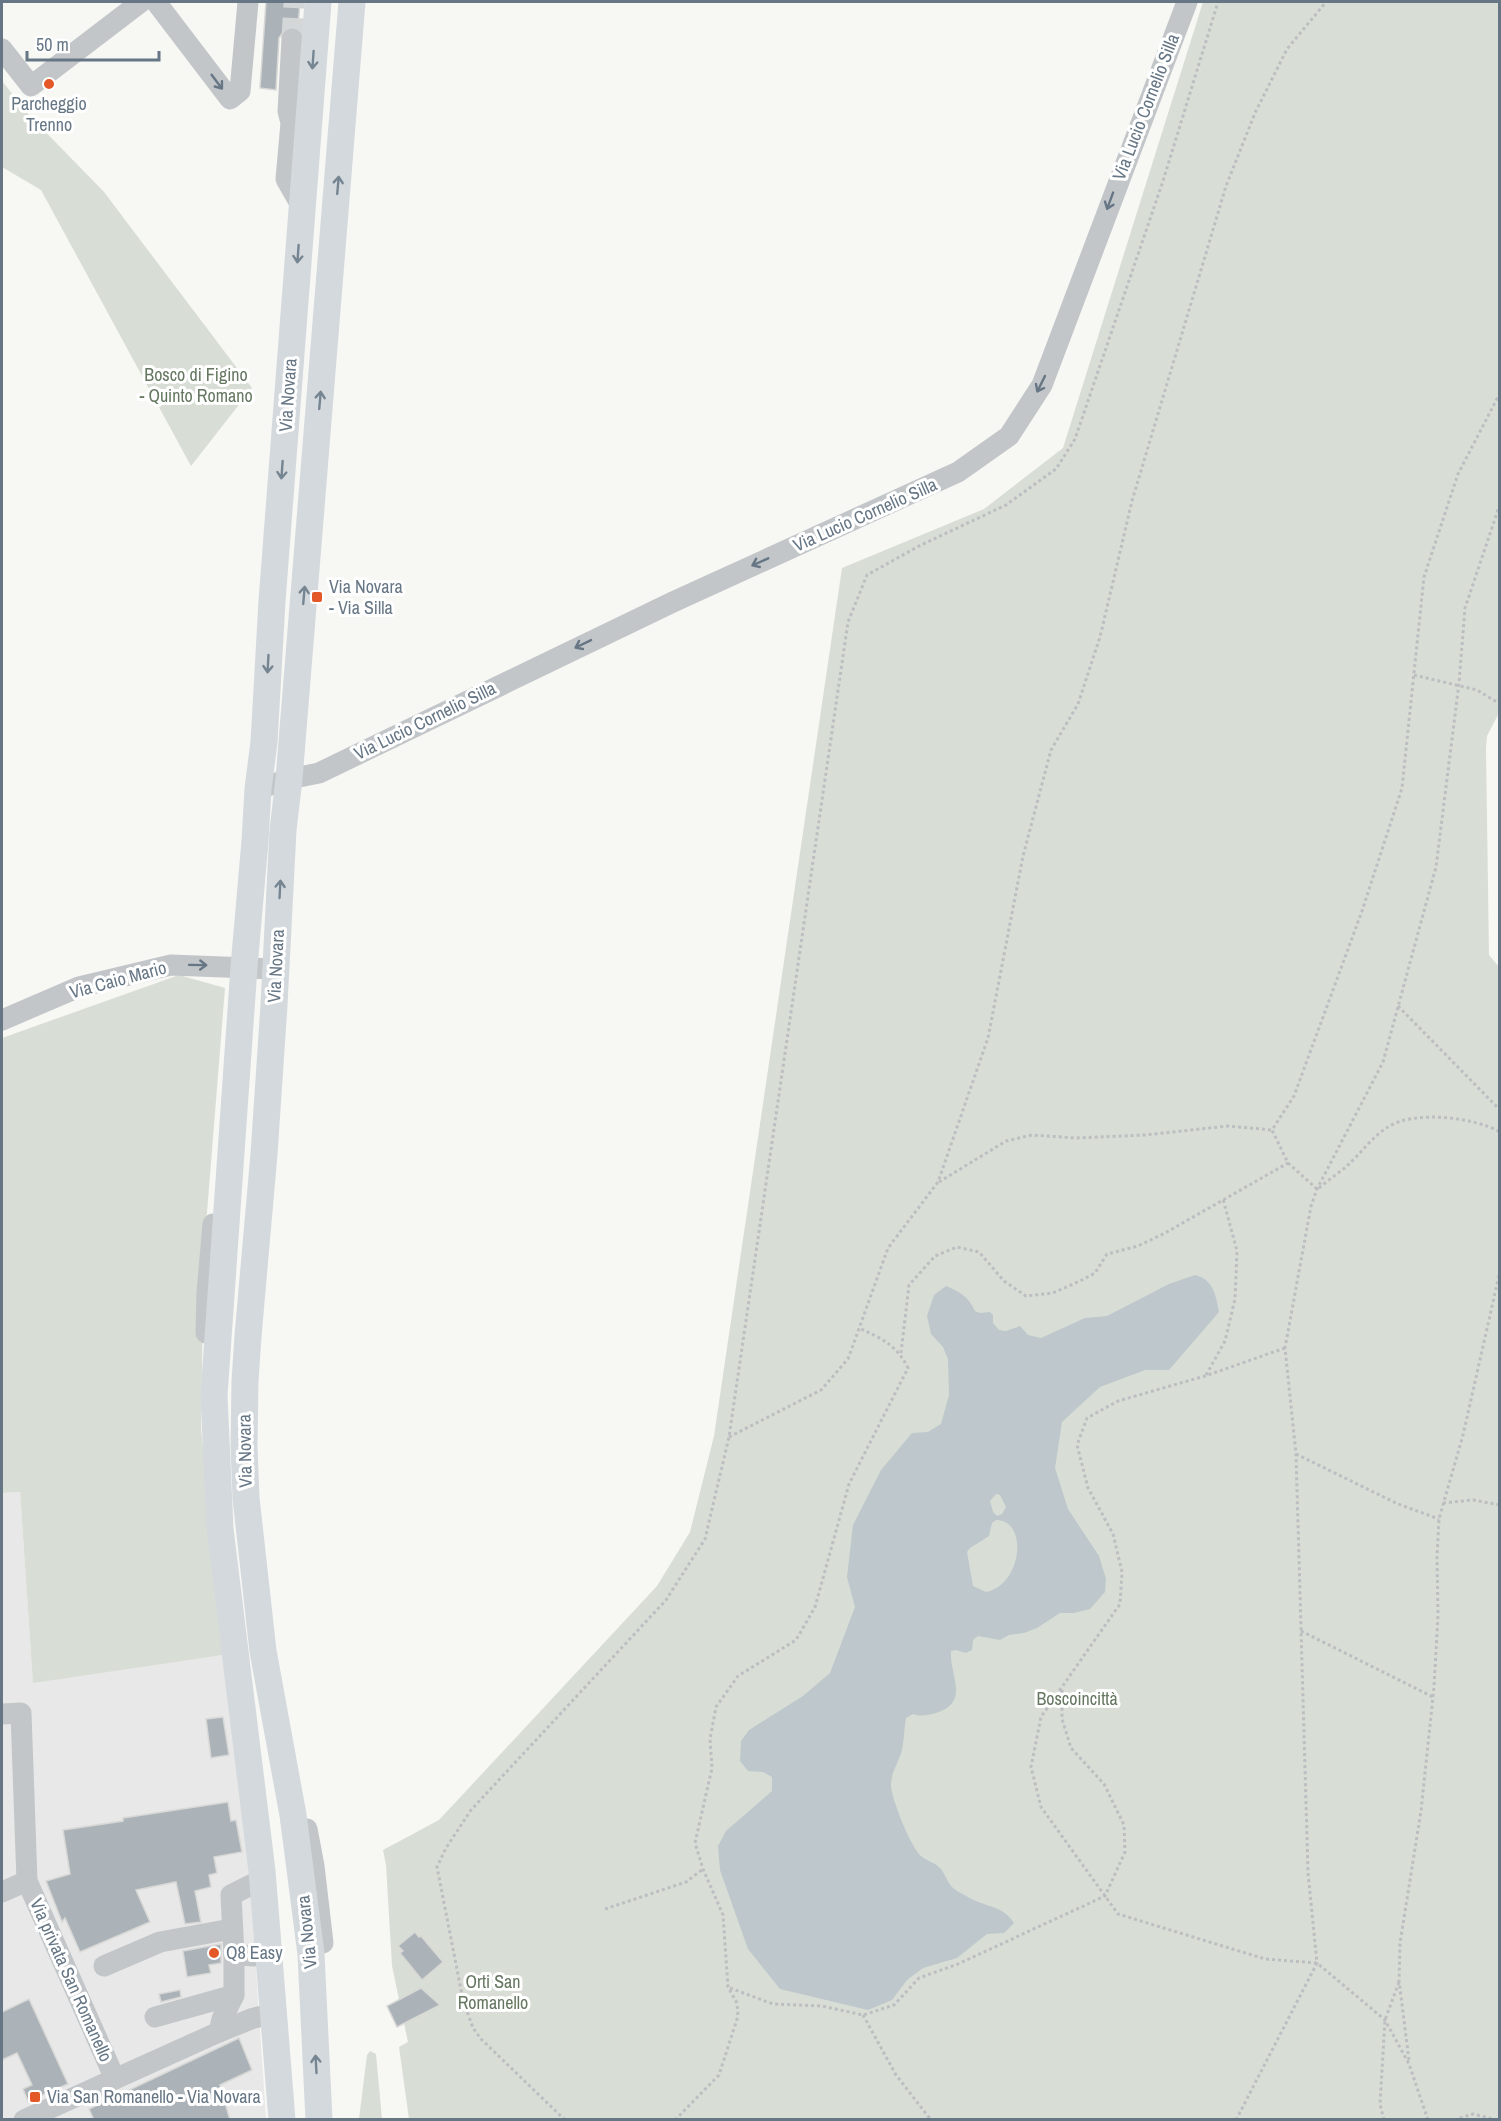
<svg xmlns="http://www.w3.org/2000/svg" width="1501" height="2121" viewBox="0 0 1501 2121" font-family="'Archivo Narrow',sans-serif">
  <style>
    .built { fill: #e7e8e7 }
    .green { fill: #d8ded5 }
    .water { fill: #bdc7cc; fill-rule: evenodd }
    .building { fill: #abb3b9; stroke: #d8d8d6; stroke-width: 1.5 }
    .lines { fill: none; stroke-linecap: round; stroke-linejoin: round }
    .minor-tunnel { stroke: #d3d7d8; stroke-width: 21; stroke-dasharray: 21 10; stroke-linecap: butt }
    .path { stroke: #bcbec1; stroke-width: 3; stroke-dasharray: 3 3; stroke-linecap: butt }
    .minor { stroke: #c2c6c9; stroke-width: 21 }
    .major { stroke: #d4d9dd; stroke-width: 27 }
    .oneway { stroke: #768592 }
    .oneway2 { stroke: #667685 }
    .poi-dot { fill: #e45726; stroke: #fff; stroke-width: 2 }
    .labels { text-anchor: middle; stroke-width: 6; stroke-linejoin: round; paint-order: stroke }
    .poi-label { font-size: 18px; fill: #667685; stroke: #fff; text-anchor: start }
    .street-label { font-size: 18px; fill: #667685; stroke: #fff }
    .park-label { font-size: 18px; fill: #657760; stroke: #fff }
  </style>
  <rect width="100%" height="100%" fill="#f7f7f4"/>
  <!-- built -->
  <path class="built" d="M20,1492L33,1682L223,1655L250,1879L266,2119H2V1493Z"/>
  <!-- green -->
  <g class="green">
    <path d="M1203,2H1499L1500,711L1487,736L1486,748L1489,955L1500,968L1499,2119H409L399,2047L408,2042L392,1966L386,1865L383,1850L439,1820L657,1586L690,1532L714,1436L842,568L984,509L1063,448Z"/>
    <path d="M2,81L29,115L104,192L252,388L191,466L41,190L2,167Z"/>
    <path d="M179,975L225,988L204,1250L201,1427L223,1655L33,1683L20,1492L2,1493V1038Z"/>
    <path d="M370,2051L376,2054L382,2119H359L367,2055Z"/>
  </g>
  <!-- water -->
  <path class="water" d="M1195,1275C1213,1279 1216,1295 1219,1312L1169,1370H1145L1100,1387L1062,1422L1055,1468L1068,1509L1099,1556L1106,1579L1105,1592L1090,1609L1074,1613H1060L1037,1628L1024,1633L1009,1635L1000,1640L978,1636L973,1640L972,1650L966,1653L956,1650L951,1651C949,1675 971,1702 936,1713C928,1715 921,1717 913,1714L906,1718C904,1729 904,1740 902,1750C899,1762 891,1772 891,1785C891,1798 911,1848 921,1856C927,1861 934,1862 940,1868C945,1873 947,1882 952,1887C956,1891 963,1894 968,1897C984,1907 1003,1905 1014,1923L1004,1933L987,1934L957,1958L923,1968L907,1980L892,2000L868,2010L780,1989L748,1949L720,1870L718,1846L726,1831L772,1791V1777L763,1772L748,1771L740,1761L741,1741L749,1730L803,1696L830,1673L855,1607L847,1577L853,1525L881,1470L912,1433L928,1432L941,1424L949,1395L948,1359L943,1347L931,1334L927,1316L934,1295L946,1286C960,1292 968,1296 975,1311L980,1313L990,1312L993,1315V1323L999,1330L1006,1331L1020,1326L1028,1335L1041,1338L1085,1318L1107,1316L1169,1284ZM996,1494L1000,1495L1006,1507L1002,1514L997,1516L993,1512L990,1501ZM996,1520C1029,1520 1022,1585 986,1592L973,1586L967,1552L970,1548L989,1536L992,1523Z"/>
  <!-- building -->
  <g class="building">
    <path d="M266,2H300L298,28L292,26L286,28L279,38L276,90L260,88Z"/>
    <path d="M223,1717L229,1755L211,1758L206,1719Z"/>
    <path d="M228,1802L231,1821L236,1820L242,1852L214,1857L217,1873L209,1875L211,1887L195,1891L201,1922L185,1924L176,1882L136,1890L150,1922L80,1952L65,1918L62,1922L46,1881L70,1874L63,1830L123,1821V1818Z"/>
    <path d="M415,1932L419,1937L421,1936L443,1962L422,1980L400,1953L403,1951L398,1946Z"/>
    <path d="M221,1944V1963L209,1965L211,1973L187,1977L183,1951Z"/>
    <path d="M421,1988L440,2005L397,2027L387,2006Z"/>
    <path d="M180,1990L181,1997L161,2002L159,1994Z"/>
    <path d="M29,1999L68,2084L28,2101L23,2089L32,2085L17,2053L2,2060V2012Z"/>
    <path d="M239,2038L252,2070L220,2085L230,2120H94L89,2109Z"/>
  </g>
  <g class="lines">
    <!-- minor-tunnel -->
    <path class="minor-tunnel" d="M292,39L294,2"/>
    <!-- path -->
    <g class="path">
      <path d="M1414,675L1477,690L1500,704"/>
      <path d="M1398,1006L1500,1110"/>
      <path d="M939,1182L1006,1141L1032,1135L1076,1138L1145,1135L1228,1126L1272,1130"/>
      <path d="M1319,1188C1328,1180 1339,1173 1348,1165C1361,1153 1373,1136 1388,1127C1414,1110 1474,1117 1500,1132"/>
      <path d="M1317,1189L1288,1163L1272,1130L1294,1096L1362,911L1402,788L1424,577L1458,474L1500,393"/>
      <path d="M1285,1348L1205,1376L1118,1401L1087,1418L1077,1445L1088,1488L1113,1534L1122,1572L1120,1604L1041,1717L1031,1767L1041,1807L1118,1914L1265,1959L1317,1963L1385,2020L1409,2064L1428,2120"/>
      <path d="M901,1353L909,1285L935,1256L957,1247L979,1252L1004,1281L1026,1296L1053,1293L1082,1280L1095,1273L1107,1254L1138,1246L1165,1233L1288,1163"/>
      <path d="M1206,1375L1225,1341L1235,1299L1237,1251L1223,1199"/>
      <path d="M729,1437L821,1390L848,1359L888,1248L938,1182L988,1038L1023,856L1051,750L1078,704L1100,637L1132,501L1226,186L1255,113L1287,49L1326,2"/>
      <path d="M1296,1454L1398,1504L1439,1519"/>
      <path d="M1443,1503L1473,1500L1500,1505"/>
      <path d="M1301,1631L1433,1697"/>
      <path d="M605,1909L686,1882L703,1869"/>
      <path d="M730,1988L773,2004L822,2006L863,2015L894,2005L919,1978L958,1964L1105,1896L1125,1852L1124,1825L1104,1784L1071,1748L1062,1719V1690"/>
      <path d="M863,2015L896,2075L931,2120"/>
      <path d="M1409,2060L1399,1981L1400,1943L1421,1811L1434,1687L1438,1615L1437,1557L1439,1519L1463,1435L1500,1271"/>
      <path d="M565,2120L481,2039L473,2028L463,2000L437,1867L446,1848L471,1810L666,1600L705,1539L729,1437L848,622L867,575L919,546L1006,505L1056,469L1075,439L1163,181L1218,2"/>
      <path d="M675,2120L719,2075L738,2016L737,2003L728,1987L723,1915L703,1869L695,1843L712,1768L710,1739L716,1707L738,1676L796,1640L815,1607L849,1484L908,1368C896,1344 882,1339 859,1328"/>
      <path d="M1236,2120L1317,1963L1308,1873L1296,1454L1285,1348L1311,1206L1317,1189L1383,1062L1436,867L1459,683L1465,608L1500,504"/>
      <path d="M1384,2120L1380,2104L1385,2020L1399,1982"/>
      <path d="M1454,2120L1473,2114L1497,2120"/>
    </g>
    <!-- minor -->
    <g class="minor">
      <path d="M156,2L230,99L240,91L248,2"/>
      <path d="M292,39L288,111L291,123L286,179L302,207"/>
      <path d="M2,49L31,86L141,2"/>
      <path d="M258,789L289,779L319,773L673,602L958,472L1009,436L1042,385L1187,2"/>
      <path d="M2,1020L79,987L171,965L276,969"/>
      <path d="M206,1333L207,1292L213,1224"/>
      <path d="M2,1714L21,1713L27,1881L115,2079"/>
      <path d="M307,1829L314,1866L323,1943"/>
      <path d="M2,1892L27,1881"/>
      <path d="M234,1955L259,1956"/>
      <path d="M104,1966L160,1942L231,1929"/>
      <path d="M155,2017L234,1995"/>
      <path d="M219,2032L222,2019L234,1995V1955L231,1895L253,1884"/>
      <path d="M24,2120L219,2032L251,2019L273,2013"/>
    </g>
    <!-- major -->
    <g class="major">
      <path d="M282,2120L262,1871L220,1529L214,1395L244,967L255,841L258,789L264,742L272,601L318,2"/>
      <path d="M319,2120L311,1954L293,1815L263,1651L246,1498L244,1446L245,1381L248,1336L264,1154L274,1005L283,830L289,779L352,2"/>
    </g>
  </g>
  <!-- one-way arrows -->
  <defs><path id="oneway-shaft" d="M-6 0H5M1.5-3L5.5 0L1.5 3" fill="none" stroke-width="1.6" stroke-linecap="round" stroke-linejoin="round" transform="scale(1.5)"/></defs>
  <g class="oneway">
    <use href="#oneway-shaft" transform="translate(313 60) rotate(94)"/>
    <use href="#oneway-shaft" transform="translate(338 185) rotate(-85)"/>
    <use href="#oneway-shaft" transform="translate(298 254) rotate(94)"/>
    <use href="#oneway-shaft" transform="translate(320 400) rotate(-85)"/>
    <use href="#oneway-shaft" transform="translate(282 470) rotate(94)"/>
    <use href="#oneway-shaft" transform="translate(304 595) rotate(-85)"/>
    <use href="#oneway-shaft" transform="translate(268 664) rotate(93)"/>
    <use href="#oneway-shaft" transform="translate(280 889) rotate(-87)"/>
    <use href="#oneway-shaft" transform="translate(316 2064) rotate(-93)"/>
  </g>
  <g class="oneway2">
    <use href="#oneway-shaft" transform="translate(217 82) rotate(53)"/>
    <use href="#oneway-shaft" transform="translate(1110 201) rotate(110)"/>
    <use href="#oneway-shaft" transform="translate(1041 384) rotate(116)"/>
    <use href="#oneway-shaft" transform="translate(760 562) rotate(156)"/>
    <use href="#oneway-shaft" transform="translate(583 644) rotate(154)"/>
    <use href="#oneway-shaft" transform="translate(198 965) rotate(1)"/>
  </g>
  <!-- markers -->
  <g class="poi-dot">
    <circle cx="49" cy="84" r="6"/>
    <rect x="311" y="591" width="12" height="12" rx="3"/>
    <circle cx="214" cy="1953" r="6"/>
    <rect x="29" y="2091" width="12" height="12" rx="3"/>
  </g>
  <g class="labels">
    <!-- poi labels -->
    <g class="poi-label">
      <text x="49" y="110" text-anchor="middle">Parcheggio<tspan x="49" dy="21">Trenno</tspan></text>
      <text x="329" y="593">Via Novara<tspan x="329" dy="21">- Via Silla</tspan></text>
      <text x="226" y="1959">Q8 Easy</text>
      <text x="47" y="2103">Via San Romanello - Via Novara</text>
    </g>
    <!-- street labels -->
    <g class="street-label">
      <text transform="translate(1146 107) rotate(-69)" y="6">Via Lucio Cornelio Silla</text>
      <text transform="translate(288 395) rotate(-86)" y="6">Via Novara</text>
      <text transform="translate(865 515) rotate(-24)" y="6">Via Lucio Cornelio Silla</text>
      <text transform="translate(425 721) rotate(-26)" y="6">Via Lucio Cornelio Silla</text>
      <text transform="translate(276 966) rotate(-87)" y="6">Via Novara</text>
      <text transform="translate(118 980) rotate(-15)" y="6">Via Caio Mario</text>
      <text transform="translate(245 1451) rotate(-91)" y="6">Via Novara</text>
      <text transform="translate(307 1932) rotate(-96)" y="6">Via Novara</text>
      <text transform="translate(71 1980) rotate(66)" y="6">Via privata San Romanello</text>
    </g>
    <!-- park labels -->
    <g class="park-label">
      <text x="196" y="381">Bosco di Figino<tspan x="196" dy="21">- Quinto Romano</tspan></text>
      <text x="1077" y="1705">Boscoincittà</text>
      <text x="493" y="1988">Orti San<tspan x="493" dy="21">Romanello</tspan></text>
    </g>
  </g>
  <!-- border -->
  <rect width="1501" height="2121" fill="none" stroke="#667685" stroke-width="6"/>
  <!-- scale -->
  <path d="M27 51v9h132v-9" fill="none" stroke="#667685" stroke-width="3"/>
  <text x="36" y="51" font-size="18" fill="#667685" stroke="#ffffff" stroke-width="4.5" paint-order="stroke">50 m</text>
</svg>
